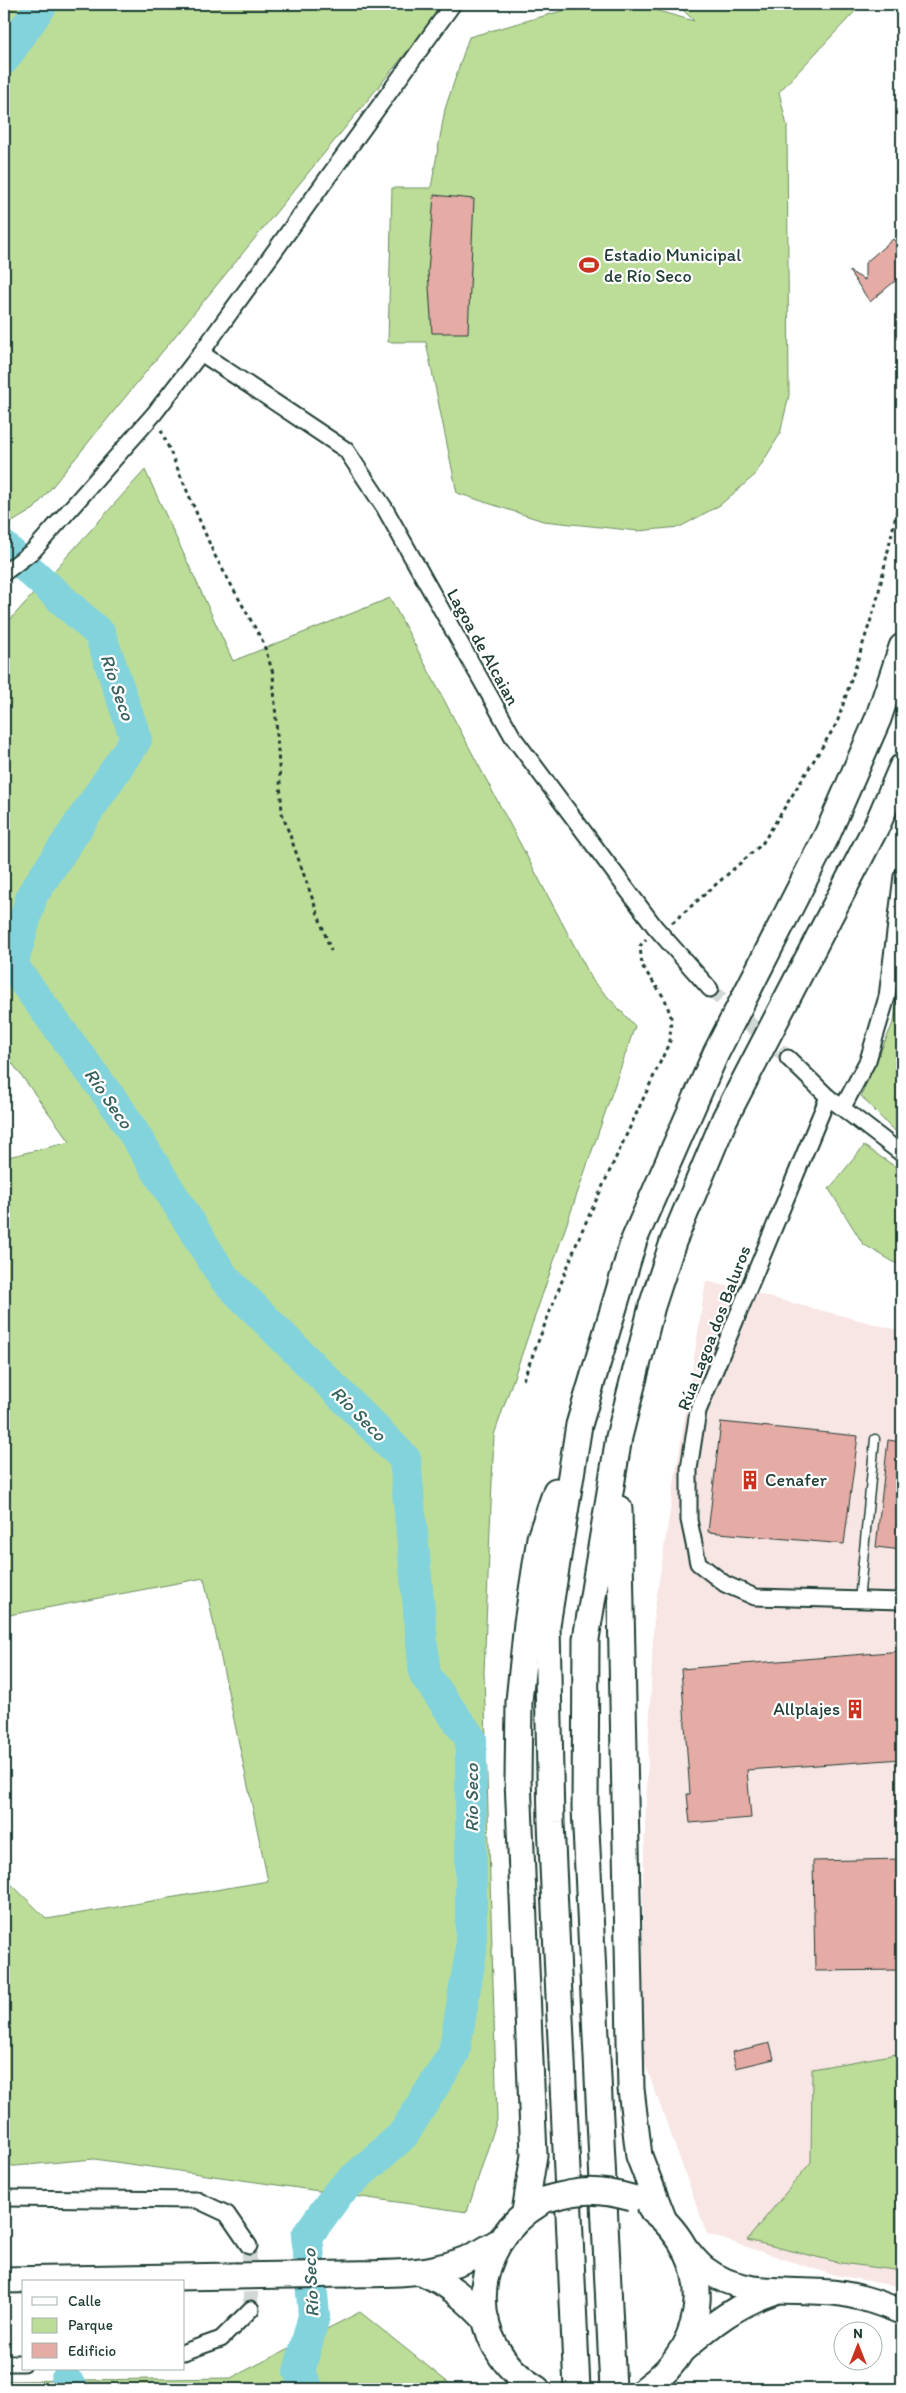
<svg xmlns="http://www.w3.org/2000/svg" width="906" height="2393" viewBox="0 0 906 2393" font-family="Itim,sans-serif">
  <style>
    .built { fill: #f7e6e4 }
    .green { fill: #bcdd97; stroke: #6e8d66 }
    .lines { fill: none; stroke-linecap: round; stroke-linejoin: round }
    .river { stroke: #83d3dd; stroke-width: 32 }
    .building { fill: #e5aba5; stroke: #1f3d34 }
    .minor-tunnel { stroke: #d2d8d6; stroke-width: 15; stroke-dasharray: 15 8; stroke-linecap: butt }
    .service-casing { stroke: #1f3d34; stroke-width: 11 }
    .minor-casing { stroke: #1f3d34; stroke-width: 19 }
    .primary-casing { stroke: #1f3d34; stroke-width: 28 }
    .trunk-casing { stroke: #1f3d34; stroke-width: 29 }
    .path { stroke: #1f3d34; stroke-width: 3; stroke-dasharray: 4 4; stroke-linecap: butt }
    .service { stroke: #fff; stroke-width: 8 }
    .minor { stroke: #fff; stroke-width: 15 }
    .primary { stroke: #fff; stroke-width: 24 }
    .trunk { stroke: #fff; stroke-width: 25 }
    .trunk-bridge-casing { stroke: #1f3d34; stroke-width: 29; stroke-linecap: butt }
    .trunk-bridge { stroke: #fff; stroke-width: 25 }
    .labels { text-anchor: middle; stroke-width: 4.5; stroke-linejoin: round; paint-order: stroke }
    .poi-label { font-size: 18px; fill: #1f3d34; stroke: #fff; text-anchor: start }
    .street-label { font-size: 18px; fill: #1f3d34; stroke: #fff }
    .water-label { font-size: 19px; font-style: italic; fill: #38625e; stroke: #fff }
  </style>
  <rect width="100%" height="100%" fill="#fff"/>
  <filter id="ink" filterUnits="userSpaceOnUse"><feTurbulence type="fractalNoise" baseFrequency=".02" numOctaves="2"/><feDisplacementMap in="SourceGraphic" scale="10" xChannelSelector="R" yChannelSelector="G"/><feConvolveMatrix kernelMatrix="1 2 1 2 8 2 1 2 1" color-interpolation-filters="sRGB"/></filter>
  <g filter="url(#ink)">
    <!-- built -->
    <path class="built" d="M706,1281L902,1331V2287L830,2274L707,2234L643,2058V1879L654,1613Z"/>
    <!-- green -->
    <g class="green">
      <path d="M4,4H446L34,509L4,527Z"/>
      <path d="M677,4H862L779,92L787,126L789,395L780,434L755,475L720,505L680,527L638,531L543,521L457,493L426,342H388L392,188H431L445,109L469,37L565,10L640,6L694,21Z"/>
      <path d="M145,470L233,661L390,598L593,981L635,1026L494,1435L484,1672L497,2120L467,2212L94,2159L4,2167V1877L47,1919L268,1881L204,1578L4,1616V1158L70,1142L4,1052V644L7,623Z"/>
      <path d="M902,967V1136L890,1127L861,1096L894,1021Z"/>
      <path d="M864,1146L902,1171V1267L863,1244L829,1189Z"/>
      <path d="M902,2053V2271L841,2263L747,2240L811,2162L812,2069Z"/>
      <path d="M360,2312L456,2389H4V2381L231,2378Z"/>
    </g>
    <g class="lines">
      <!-- river -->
      <g class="river">
        <path d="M4,59L42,4"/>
        <path d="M4,547L100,634L136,739L32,895L12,965L120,1111L224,1278L405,1459L425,1675L471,1739V1952L454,2053L403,2135L339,2192L307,2236L314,2316L299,2372L308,2389"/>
        <path d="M66,2381L73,2389"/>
      </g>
    </g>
    <!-- building -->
    <g class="building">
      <path d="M434,195L474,199L468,333H432L428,272Z"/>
      <path d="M893,239L902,248V275L870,302L849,271L865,280V263Z"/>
      <path d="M721,1422L858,1436L844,1544L708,1532Z"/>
      <path d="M888,1440L902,1442V1550L876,1547Z"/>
      <path d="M902,1651V1759L747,1770L751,1818L690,1823L687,1794H690L681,1669Z"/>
      <path d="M902,1859V1970L815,1971L813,1861Z"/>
      <path d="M770,2043L774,2059L736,2068L732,2052Z"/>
    </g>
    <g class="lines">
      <!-- minor-tunnel -->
      <g class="minor-tunnel">
        <path d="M710,989L788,1058"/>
        <path d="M249,2246L251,2309"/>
      </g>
      <defs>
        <path id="service" d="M859,1601L875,1439"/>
        <g id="minor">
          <path d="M201,353L346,450L384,507L513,737L655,927L710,989"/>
          <path d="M4,573L34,550L154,414L201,353L453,4"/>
          <path d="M788,1058L828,1097L902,1154"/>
          <path d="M828,1097L698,1411L689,1469V1520L698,1563L725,1584L755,1597L902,1601"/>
          <path d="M843,1107L868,1060L887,997L902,876"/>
          <path d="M4,2198L197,2200L227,2214L249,2246"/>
          <path d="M184,2352L221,2339L251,2309"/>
          <path d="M4,2363H24"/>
        </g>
        <g id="primary">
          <path d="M687,2250C692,2256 698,2264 705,2269C740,2296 784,2289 824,2292C852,2293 877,2302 902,2312"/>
          <path d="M684,2349C712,2324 738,2304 774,2292"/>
        </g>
        <g id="trunk">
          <path d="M619,1509L631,2089L639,2156L663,2218"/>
          <path d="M525,2212L534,2155L518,1780L519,1701L527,1623L540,1538L556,1491"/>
          <path d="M421,2272C448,2283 466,2299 486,2320"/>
          <path d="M347,2274C405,2273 447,2276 498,2242"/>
          <path d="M4,2280L235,2276"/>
          <path d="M537,2389C462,2344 468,2246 540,2203"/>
          <path d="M577,2389L551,1822L547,1625L579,1425L634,1240L716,1053L827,835L878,719L902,647"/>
          <path d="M613,2389L585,1808L586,1639L619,1437L652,1306L673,1242L725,1118L878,823L902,767"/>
          <path d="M645,2389C711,2342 716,2260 651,2209"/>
        </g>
      </defs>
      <!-- service casing -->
      <use href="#service" class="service-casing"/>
      <!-- minor casing -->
      <use href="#minor" class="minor-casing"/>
      <!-- primary casing -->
      <use href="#primary" class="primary-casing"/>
      <!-- trunk casing -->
      <use href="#trunk" class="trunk-casing"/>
      <!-- path -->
      <g class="path">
        <path d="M161,430L214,554L263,642L273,673L282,813L331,951"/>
        <path d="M672,923L762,844L837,723L876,604L902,488"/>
        <path d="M523,1380L580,1235L670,1041L671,1017L665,999L642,966L640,946L646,939"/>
      </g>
      <!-- service -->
      <use href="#service" class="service"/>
      <!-- minor -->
      <use href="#minor" class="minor"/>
      <!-- primary -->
      <use href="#primary" class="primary"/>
      <!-- trunk -->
      <use href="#trunk" class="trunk"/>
      <defs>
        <g id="trunk-bridge">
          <path d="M547,2199C582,2189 597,2189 632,2198"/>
          <path d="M235,2276L347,2274"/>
        </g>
      </defs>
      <!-- trunk-bridge casing -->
      <use href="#trunk-bridge" class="trunk-bridge-casing"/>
      <!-- trunk-bridge -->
      <use href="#trunk-bridge" class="trunk-bridge"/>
    </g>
  </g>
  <!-- icons -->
  <defs>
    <symbol id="stadium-bare" viewBox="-9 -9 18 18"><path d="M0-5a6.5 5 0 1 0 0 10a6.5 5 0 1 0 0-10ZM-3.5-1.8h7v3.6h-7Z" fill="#c8321e" stroke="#fff" stroke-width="2.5" paint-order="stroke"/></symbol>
    <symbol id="building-bare" viewBox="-9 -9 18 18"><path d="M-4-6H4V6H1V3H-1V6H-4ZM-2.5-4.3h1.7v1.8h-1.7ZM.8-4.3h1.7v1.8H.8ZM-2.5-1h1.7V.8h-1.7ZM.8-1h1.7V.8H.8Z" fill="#c8321e" stroke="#fff" stroke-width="2.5" paint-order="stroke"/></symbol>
  </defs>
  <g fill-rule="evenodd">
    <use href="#stadium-bare" x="575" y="251" width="28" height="28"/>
    <use href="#building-bare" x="736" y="1466" width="28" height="28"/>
    <use href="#building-bare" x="841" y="1695" width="28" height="28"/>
  </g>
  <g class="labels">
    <!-- poi labels -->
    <g class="poi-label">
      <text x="604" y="261">Estadio Municipal<tspan x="604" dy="21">de Río Seco</tspan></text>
      <text x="765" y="1486">Cenafer</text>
      <text x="840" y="1715" text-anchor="end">Allplajes</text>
    </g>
    <!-- street labels -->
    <g class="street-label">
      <text transform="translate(483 647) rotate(61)" y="6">Lagoa de Alcaian</text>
      <text transform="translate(714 1328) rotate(-69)" y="6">Rúa Lagoa dos Baluros</text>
    </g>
    <!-- water labels -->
    <g class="water-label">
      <text transform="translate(118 687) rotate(71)" y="7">Río Seco</text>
      <text transform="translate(109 1098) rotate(55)" y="7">Río Seco</text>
      <text transform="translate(359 1413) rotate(45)" y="7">Río Seco</text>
      <text transform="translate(471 1798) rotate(-90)" y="7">Río Seco</text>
      <text transform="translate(310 2283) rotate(-93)" y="7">Río Seco</text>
    </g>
  </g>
  <!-- margin -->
  <rect width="906" height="2393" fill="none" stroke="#fff" stroke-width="20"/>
  <rect x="10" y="10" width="886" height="2373" fill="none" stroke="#1f3d34" stroke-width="2" filter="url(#ink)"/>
  <!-- legend -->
  <rect x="22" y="2280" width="162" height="90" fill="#ffffff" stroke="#a5b1ae"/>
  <rect x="32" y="2297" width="25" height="8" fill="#ffffff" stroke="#a5b1ae"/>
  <text x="68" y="2306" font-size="15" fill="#1f3d34">Calle</text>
  <rect x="32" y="2318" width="25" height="15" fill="#bcdd97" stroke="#a5b1ae"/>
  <text x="68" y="2330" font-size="15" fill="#1f3d34">Parque</text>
  <rect x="32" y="2343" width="25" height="15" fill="#e5aba5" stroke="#a5b1ae"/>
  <text x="68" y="2356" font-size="15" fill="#1f3d34">Edificio</text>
  <!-- north arrow -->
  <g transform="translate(858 2346)"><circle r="24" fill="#ffffff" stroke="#a5b1ae"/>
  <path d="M0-4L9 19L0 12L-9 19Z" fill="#c8321e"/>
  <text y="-8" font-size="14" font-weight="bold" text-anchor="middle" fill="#1f3d34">N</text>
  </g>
</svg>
